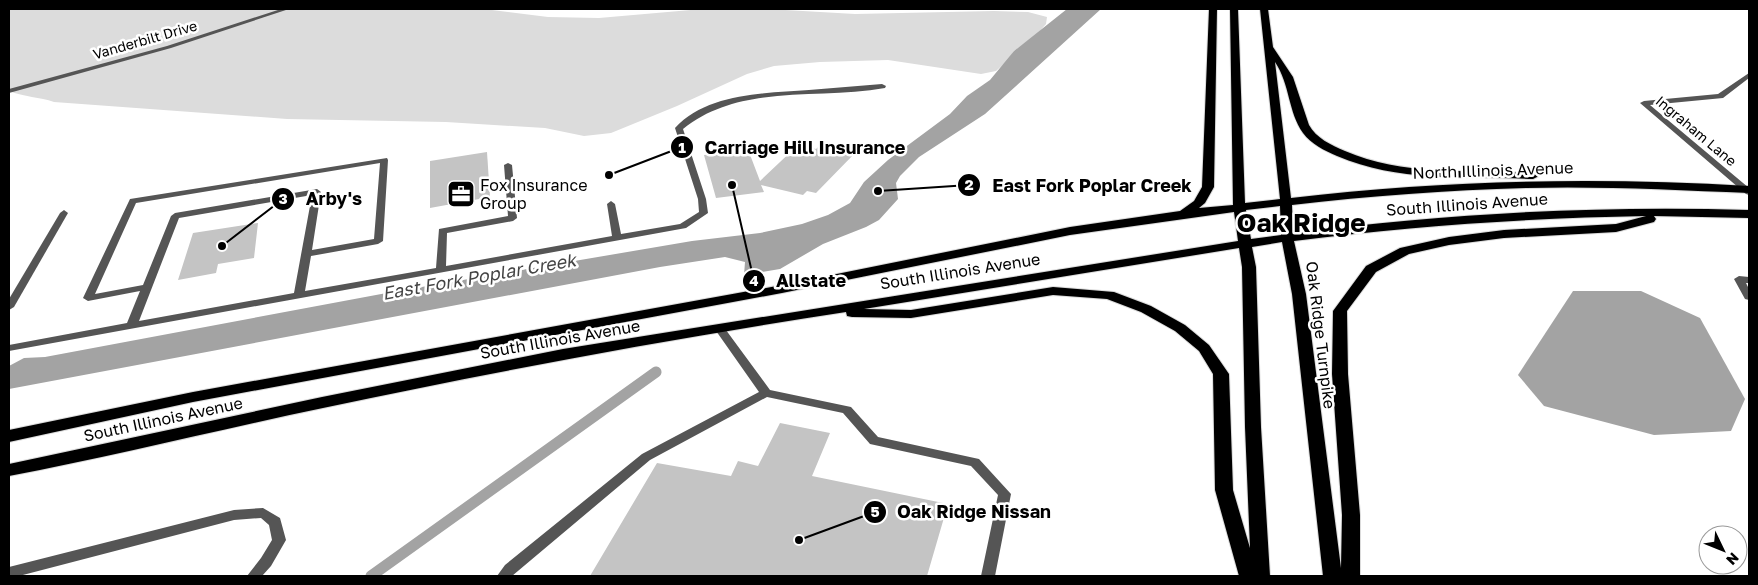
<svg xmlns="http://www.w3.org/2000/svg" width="1758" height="585" viewBox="0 0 1758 585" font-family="'Golos Text',sans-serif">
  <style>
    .green { fill: #dcdcdc }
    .water { fill: #a3a3a3 }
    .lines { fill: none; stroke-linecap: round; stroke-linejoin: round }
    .stream { stroke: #a3a3a3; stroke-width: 11 }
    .building { fill: #c4c4c4 }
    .trunk-casing { stroke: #dbdbdb; stroke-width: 2 }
    .service { fill: #555; fill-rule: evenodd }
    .minor { fill: #555; fill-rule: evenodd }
    .tertiary { fill: #555; fill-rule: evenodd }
    .trunk { fill: #000; fill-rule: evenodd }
    .labels { text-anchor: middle; stroke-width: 5; stroke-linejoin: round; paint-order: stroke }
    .far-street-label { font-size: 14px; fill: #000; stroke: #fff }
    .street-label { font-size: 16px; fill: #000; stroke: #fff }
    .poi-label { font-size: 16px; fill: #000; stroke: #fff; text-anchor: start }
    .water-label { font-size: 18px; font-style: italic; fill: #444; stroke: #fff }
    .town-label { font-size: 26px; font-weight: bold; fill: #000; stroke: #fff }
    .leader { fill: none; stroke: #000; stroke-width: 2 }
    .callout-dot { fill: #000; stroke: #fff; stroke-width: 2 }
    .mark-label { font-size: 15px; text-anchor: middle; font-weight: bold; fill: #fff }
    .callout-label { font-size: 18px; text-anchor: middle; font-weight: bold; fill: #000; stroke: #fff; stroke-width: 5; stroke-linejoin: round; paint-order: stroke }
  </style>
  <rect width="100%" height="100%" fill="#fff"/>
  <!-- green -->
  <path class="green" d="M9,9H484L548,17L599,18L702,9H768L855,14L994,11L1028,12L1047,17L1046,24L1038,33L1014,51L1007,61L996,71L981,74L888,60L820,62L774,66L747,74L677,106L611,133L584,136L545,128L446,122L287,119L54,102C40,97 24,97 9,91Z"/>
  <!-- water -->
  <g class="water">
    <path d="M1067,9H1101L985,114L919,157L900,176L896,183L898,199L879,220L866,227L823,244L780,269L744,275L745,262L725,257L660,267L9,389V366L24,358L45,357L392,292L692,241L760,233L802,224L828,215L850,203L864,182L888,160L950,114L967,96L990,80L1014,51Z"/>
    <path d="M1573,291H1641L1700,318L1745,399L1731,431L1654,435L1544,406L1518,375Z"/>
  </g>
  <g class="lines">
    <!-- stream -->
    <path class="stream" d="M371,576L656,372"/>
  </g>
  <!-- building -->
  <g class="building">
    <path d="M823,142L849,148L847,150L856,152L816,193L807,191L803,195L761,185L764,192L716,198L704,155L737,151L738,153L749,152L760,181L798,145L816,149Z"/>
    <path d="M487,152L490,197L430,208V161Z"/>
    <path d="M258,223L254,258L218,264L216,273L178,280L193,233Z"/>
    <path d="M780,423L830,433L812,476L948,504L927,576H590L657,463L731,476L738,461L758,466Z"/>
  </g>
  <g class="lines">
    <defs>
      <path id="trunk" d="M1209,9H1217L1214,187L1205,203L1199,208L1233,205L1230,9H1238L1245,203L1280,199L1260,9H1268L1273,47L1293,77L1309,125C1316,138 1331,145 1345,151C1405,177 1470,169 1533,173L1539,176L1533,179C1467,176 1400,183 1337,156C1325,151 1311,144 1303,133C1288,112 1290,84 1275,62L1291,198C1445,180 1595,177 1749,186V193C1675,190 1600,186 1526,188C1447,190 1370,196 1292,205L1293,233C1444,214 1597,205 1749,210V218L1654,216L1656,219L1654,222L1616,232L1504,238L1449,245L1409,254L1376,272L1347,311L1348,374L1360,515V576H1323L1292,294L1282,242L1252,247L1256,267L1261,427L1270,576H1239L1215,490L1213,374L1199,351L1175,331L1141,312L1107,299L1053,295L911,318L852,317L847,316L846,312C671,339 497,371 323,408C218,430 114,456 9,476V464L322,397L563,349L1238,241L1234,212L1070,235L782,293L193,402L9,442V430L193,392L782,285L1070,227L1180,211L1194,201L1202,187ZM1280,206L1281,235L1251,239L1246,210ZM1646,216L1616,224L1504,230L1449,237L1400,248L1366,266L1333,311L1332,374L1342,515L1341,568L1306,294L1294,241C1411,226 1528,218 1646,216ZM1239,248L1242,267L1245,427L1250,548L1233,490L1229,374L1209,345L1185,325L1151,306L1114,292L1053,287L911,310L864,309Z"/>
    </defs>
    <!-- trunk casing -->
    <use href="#trunk" class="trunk-casing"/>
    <!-- service -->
    <g class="service">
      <path d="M1749,73V78L1723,98L1650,105L1749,188V195L1746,194L1640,103L1644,101L1718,94Z"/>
      <path d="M882,84L886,86L885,88C818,100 740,83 683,129L706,199L708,213L686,228L9,351V345L127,323L140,291L88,301L83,298L130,199L387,158L388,160L383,241L378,244L311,256L305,291L436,268L439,229L508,216L504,165L508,163L512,165L517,218L513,221L447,233L446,266L612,236L607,204L611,201L615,204L621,234L680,224L699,212L698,199L675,128C707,93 765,93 809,90C833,88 858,86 882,84ZM380,163L374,239L312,250L321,192L317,189L175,213L171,216L143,285L95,294L136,203ZM312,195L294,293L139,321L179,218Z"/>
      <path d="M1739,276L1749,277V283H1746L1749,289V300L1745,299L1734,279Z"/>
      <path d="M719,325L723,326L770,390L851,407L878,437L979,459L1011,494L995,576H981L998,495L971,466L870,444L843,413L767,397L650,460L512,576H497L505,565L642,454L759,392L714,328Z"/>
      <path d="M263,508L280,518L286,540L271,566L262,576H247L261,558L272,540L269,525L261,518L234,520L19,576H9V567L234,510Z"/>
    </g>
    <!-- minor -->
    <path class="minor" d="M64,210L68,213L14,307L9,310V299L60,213Z"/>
    <!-- tertiary -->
    <path class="tertiary" d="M281,9H289L171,48L9,93V89L167,46Z"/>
    <!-- trunk -->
    <use href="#trunk" class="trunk"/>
  </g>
  <!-- icons -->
  <defs>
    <symbol id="office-square" viewBox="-11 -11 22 22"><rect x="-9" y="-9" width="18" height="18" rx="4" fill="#000" stroke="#fff"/><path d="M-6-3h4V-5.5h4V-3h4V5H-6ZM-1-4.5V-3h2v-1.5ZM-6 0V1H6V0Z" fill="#fff"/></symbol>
  </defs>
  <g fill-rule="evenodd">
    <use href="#office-square" x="445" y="178" width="32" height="32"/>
  </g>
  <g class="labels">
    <!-- far-street labels -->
    <g class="far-street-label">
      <text transform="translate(145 40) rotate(-16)" y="5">Vanderbilt Drive</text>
      <text transform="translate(1696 131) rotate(40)" y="5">Ingraham Lane</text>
    </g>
    <!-- street labels -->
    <g class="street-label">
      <text transform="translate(1493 170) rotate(-2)" y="6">North Illinois Avenue</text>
      <text transform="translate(1467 204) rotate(-4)" y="6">South Illinois Avenue</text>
      <text transform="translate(960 271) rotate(-9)" y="6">South Illinois Avenue</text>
      <text transform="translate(1321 335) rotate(83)" y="6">Oak Ridge Turnpike</text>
      <text transform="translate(560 339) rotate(-10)" y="6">South Illinois Avenue</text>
      <text transform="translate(163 419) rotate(-12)" y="6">South Illinois Avenue</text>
    </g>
    <!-- poi labels -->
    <g class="poi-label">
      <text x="480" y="191">Fox Insurance<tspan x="480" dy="18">Group</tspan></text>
    </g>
    <!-- water labels -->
    <g class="water-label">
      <text transform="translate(479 277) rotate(-10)" y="6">East Fork Poplar Creek</text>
    </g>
    <!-- town labels -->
    <g class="town-label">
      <text x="1301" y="232">Oak Ridge</text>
    </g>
  </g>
  <!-- callouts -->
  <path class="leader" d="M609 175L682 147M878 191L969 185M222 246L283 199M732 185L754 281M799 540L875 512"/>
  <g class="callout-dot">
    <circle cx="609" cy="175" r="5"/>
    <circle cx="878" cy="191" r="5"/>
    <circle cx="222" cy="246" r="5"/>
    <circle cx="732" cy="185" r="5"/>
    <circle cx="799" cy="540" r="5"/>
    <circle cx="682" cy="147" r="12"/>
    <circle cx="969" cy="185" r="12"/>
    <circle cx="283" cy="199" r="12"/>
    <circle cx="754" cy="281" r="12"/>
    <circle cx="875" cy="512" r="12"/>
  </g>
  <g class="mark-label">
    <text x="682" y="153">1</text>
    <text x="969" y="190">2</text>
    <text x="283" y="204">3</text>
    <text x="754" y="286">4</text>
    <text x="875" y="517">5</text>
  </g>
  <g class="callout-label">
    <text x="805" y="154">Carriage Hill Insurance</text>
    <text x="1092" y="192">East Fork Poplar Creek</text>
    <text x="334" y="205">Arby's</text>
    <text x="811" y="287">Allstate</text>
    <text x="974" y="518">Oak Ridge Nissan</text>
  </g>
  <!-- border -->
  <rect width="1758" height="585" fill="none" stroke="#000000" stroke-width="20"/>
  <!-- north arrow -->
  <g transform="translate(1723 550) rotate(133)"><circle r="24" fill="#ffffff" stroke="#999999"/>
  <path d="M0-4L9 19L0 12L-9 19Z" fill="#000000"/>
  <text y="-8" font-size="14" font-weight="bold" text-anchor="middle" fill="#000000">N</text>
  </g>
</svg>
